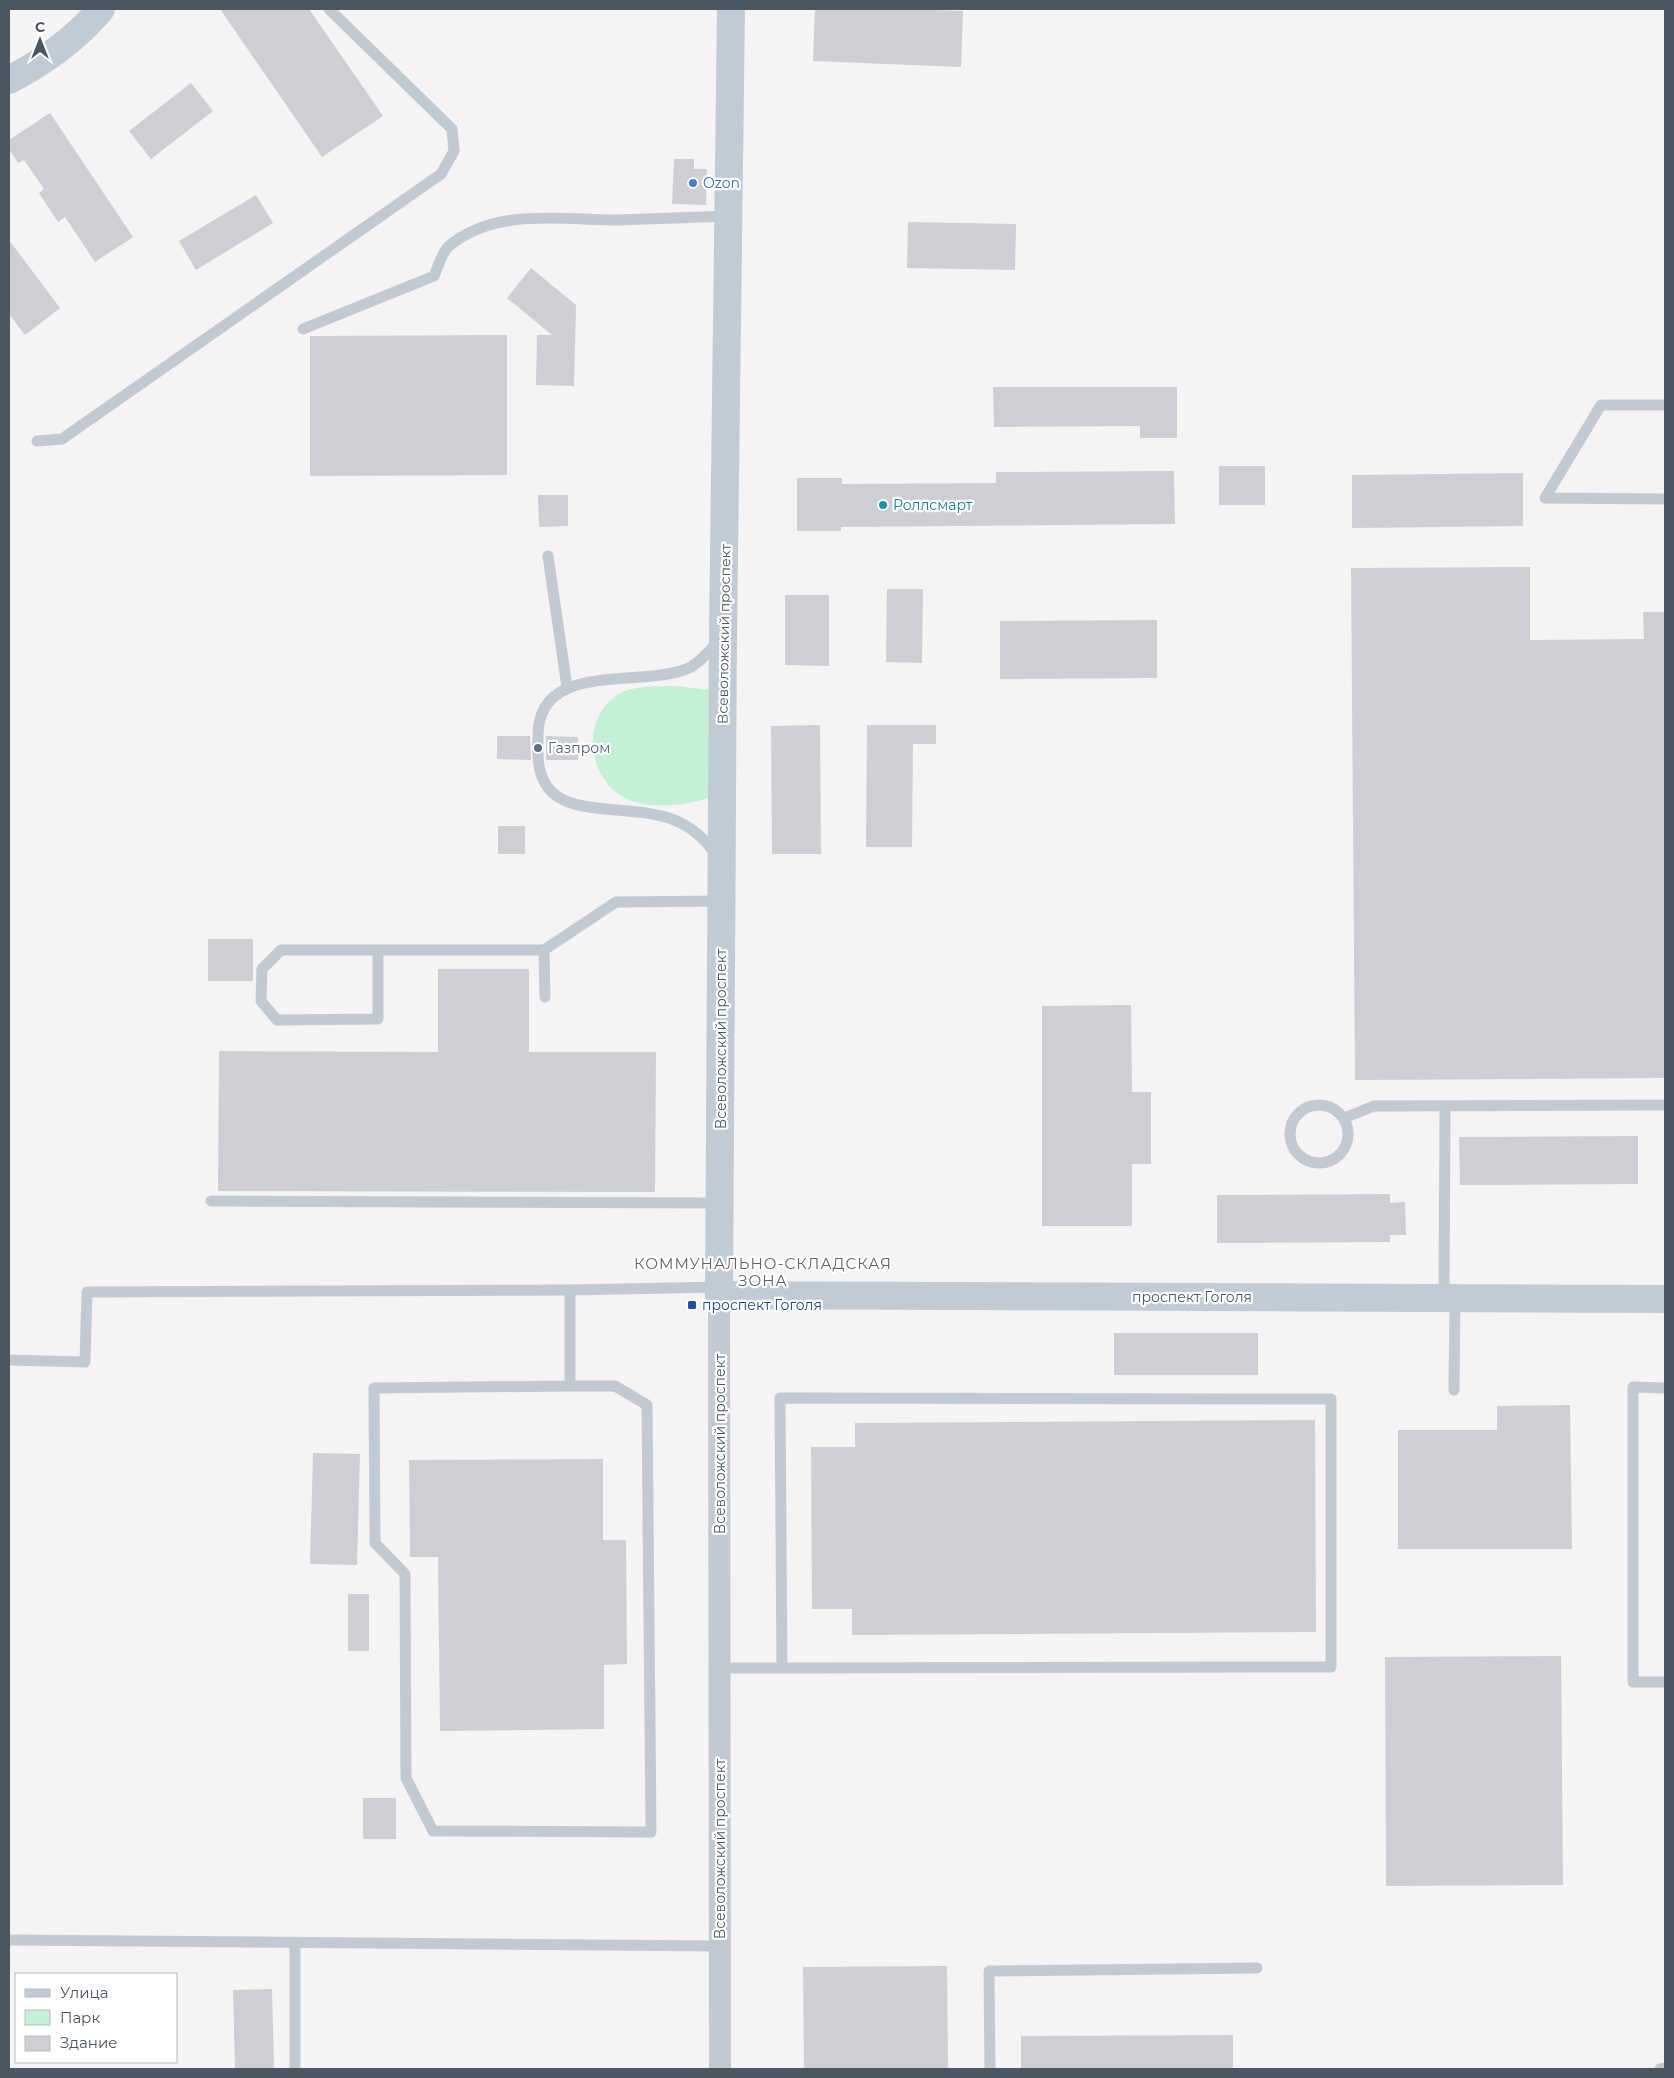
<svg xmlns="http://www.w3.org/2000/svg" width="1674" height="2078" viewBox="0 0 1674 2078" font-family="Montserrat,sans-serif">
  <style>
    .green { fill: #c3f1d5 }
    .building { fill: #cdcfd5 }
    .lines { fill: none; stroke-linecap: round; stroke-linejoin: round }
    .lane { stroke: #c1cad2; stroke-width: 11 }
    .street { stroke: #c1cad2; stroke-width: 22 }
    .secondary { stroke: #c1cbd6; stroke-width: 28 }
    .shop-dot { fill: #3f7fe0; stroke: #fff; stroke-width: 2 }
    .culture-dot { fill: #0f9aa8; stroke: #fff; stroke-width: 2 }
    .service-dot { fill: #5c6f8a; stroke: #fff; stroke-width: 2 }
    .transit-dot { fill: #1a4fb4; stroke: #fff; stroke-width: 2 }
    .labels { text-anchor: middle; stroke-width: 4.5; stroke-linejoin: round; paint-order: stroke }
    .shop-label { font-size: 14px; fill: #366cbe; stroke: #fff; text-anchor: start }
    .culture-label { font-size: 14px; fill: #0d838f; stroke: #fff; text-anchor: start }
    .street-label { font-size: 14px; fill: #4a5661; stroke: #fff }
    .service-label { font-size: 14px; fill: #4e5e75; stroke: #fff; text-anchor: start }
    .transit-label { font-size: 14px; fill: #164399; stroke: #fff; text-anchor: start }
    .neighbourhood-label { font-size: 15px; letter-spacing: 1px; fill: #5f6368; stroke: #fff }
  </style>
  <rect width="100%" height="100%" fill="#f5f3f3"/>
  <!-- green -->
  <path class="green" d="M677,686L709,690L708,798C684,806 649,810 625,798C588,779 580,720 617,695C633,685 658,686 677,686Z"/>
  <!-- building -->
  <g class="building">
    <path d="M220,9H309L383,116L322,157Z"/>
    <path d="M815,9H906L963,11L961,67L813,61Z"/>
    <path d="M191,83L213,111L151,159L129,131Z"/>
    <path d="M50,113L133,237L95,262L65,217L58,222L39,193L44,189L24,160L18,163L9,149V140Z"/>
    <path d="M674,159H694V169H707L706,205L672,204Z"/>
    <path d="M256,195L273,223L196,270L179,241Z"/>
    <path d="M908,222L1016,224L1015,270L907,268Z"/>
    <path d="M9,240L60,308L25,335L9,314Z"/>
    <path d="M531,268L576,305L574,386L536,385L537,335H552L507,298Z"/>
    <path d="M507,335V475L310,476V336Z"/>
    <path d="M993,387H1177V438H1140V426L994,427Z"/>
    <rect x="1219" y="466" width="46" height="39"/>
    <path d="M1174,471L1175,524L841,527V531H797V478H842V484L996,483V472Z"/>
    <path d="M1523,473V526L1352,528V475Z"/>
    <path d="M538,495H568V526L539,527Z"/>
    <path d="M1530,567V640L1644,639L1643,612H1665V1078L1355,1080L1351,568Z"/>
    <path d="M887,589H923L922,663L886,662Z"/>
    <path d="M785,595H829V666L785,665Z"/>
    <path d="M1157,620V678L1000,679V621Z"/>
    <path d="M820,725L821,854H772L771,726Z"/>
    <path d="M867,725H936V744H913L912,847H866Z"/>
    <path d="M497,736H530L531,760L497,759Z"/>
    <path d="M546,736L578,737V760H546Z"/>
    <rect x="498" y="826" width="27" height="28"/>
    <rect x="208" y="939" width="45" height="42"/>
    <path d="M438,969H529V1052H656L655,1192L218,1191L219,1051L438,1052Z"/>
    <path d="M1131,1005L1132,1092H1151V1164H1132V1226H1042V1006Z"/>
    <path d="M1638,1136V1184L1460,1185L1459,1137Z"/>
    <path d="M1390,1194V1203L1405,1202L1406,1235H1390V1242L1217,1243V1195Z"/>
    <rect x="1114" y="1333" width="144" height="42"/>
    <path d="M1570,1405L1572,1549H1398V1430H1497V1406Z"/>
    <path d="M1315,1420L1316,1632L852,1635V1609H812L811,1447H855V1423Z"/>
    <path d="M313,1453L360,1454L357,1565L310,1564Z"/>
    <path d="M603,1459V1540H626L627,1664L604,1665V1729L440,1731L438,1557H410L409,1460Z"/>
    <rect x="348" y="1594" width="21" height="57"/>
    <path d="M1561,1656L1563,1885L1386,1886L1385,1657Z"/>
    <rect x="363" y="1798" width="33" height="41"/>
    <path d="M947,1966L948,2069H804L803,1967Z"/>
    <path d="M272,1989L274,2069H235L233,1990Z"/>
    <path d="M1233,2035V2069H1021V2036Z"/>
  </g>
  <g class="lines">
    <!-- lane -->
    <g class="lane">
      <path d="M303,329L434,276C438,267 442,252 449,246C496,207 562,220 618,220C655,219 692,217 729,216"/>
      <path d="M1665,405H1601L1545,498L1665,499"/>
      <path d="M37,441L62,439L441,174L454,151L452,129L329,9"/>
      <path d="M548,556L567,687"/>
      <path d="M716,855C681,803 636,816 583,806C566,803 549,795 542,777C537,764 538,751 538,736C538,658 644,690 691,667C702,660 710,651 718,641"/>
      <path d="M378,950V1019L277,1020L261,1001L262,969L281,950H544L616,902L722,901"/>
      <path d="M544,950L545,997"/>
      <circle cx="1319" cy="1134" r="29"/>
      <path d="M1344,1118L1374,1106L1665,1105"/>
      <path d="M211,1201L720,1203"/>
      <path d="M570,1290V1386L374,1388L375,1543L405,1574L406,1778L433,1831L651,1832L647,1405L615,1386H570"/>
      <path d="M1444,1298L1445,1106"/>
      <path d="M9,1360L85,1362L87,1292L570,1290L720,1287"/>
      <path d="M1665,1388L1633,1387V1682H1665"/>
      <path d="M1454,1390L1455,1298"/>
      <path d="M720,1668L1331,1667V1399L780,1398L782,1668"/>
      <path d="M9,1940L720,1946"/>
      <path d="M295,2069V1943"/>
      <path d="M990,2069L989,1971L1257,1968"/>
      <path d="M1660,2069L1665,2068"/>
    </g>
    <!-- street -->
    <path class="street" d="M719,1295L720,2069"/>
    <!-- secondary -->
    <g class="secondary">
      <path d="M731,9L723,634L719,1295L1665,1299"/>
      <path d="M9,80C42,63 77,38 101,9"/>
    </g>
  </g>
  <!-- markers -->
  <circle class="shop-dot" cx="693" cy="183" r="5"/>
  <circle class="culture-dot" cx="883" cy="505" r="5"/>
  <circle class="service-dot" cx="538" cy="748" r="5"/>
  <rect class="transit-dot" x="687" y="1300" width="10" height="10" rx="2.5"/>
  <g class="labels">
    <!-- shop labels -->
    <g class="shop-label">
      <text x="703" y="188">Ozon</text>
    </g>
    <!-- culture labels -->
    <g class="culture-label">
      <text x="893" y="510">Роллсмарт</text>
    </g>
    <!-- street labels -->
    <g class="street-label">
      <text transform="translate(724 634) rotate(-89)" y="5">Всеволожский проспект</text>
      <text transform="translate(721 1039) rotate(-90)" y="5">Всеволожский проспект</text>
      <text x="1192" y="1302">проспект Гоголя</text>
      <text transform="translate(720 1444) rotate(-90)" y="5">Всеволожский проспект</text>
      <text transform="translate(720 1849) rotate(-90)" y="5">Всеволожский проспект</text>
    </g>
    <!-- service labels -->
    <g class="service-label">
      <text x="548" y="753">Газпром</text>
    </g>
    <!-- transit labels -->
    <g class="transit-label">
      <text x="702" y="1310">проспект Гоголя</text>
    </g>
    <!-- neighbourhood labels -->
    <g class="neighbourhood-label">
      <text x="763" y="1269">КОММУНАЛЬНО-СКЛАДСКАЯ<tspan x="763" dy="17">ЗОНА</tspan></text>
    </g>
  </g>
  <!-- border -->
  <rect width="1674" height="2078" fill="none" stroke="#4a5661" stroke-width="20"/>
  <!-- legend -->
  <rect x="15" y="1973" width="162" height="90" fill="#ffffff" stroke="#b7bbc0"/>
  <rect x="25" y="1989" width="25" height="8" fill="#c1cbd6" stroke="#b7bbc0"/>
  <text x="60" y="1998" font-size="15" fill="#4a5661">Улица</text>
  <rect x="25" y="2010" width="25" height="15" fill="#c3f1d5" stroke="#b7bbc0"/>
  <text x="60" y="2023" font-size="15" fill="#4a5661">Парк</text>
  <rect x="25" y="2036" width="25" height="15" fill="#cdcfd5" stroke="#b7bbc0"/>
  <text x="60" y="2048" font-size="15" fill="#4a5661">Здание</text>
  <!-- north arrow -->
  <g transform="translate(40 40)" stroke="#ffffff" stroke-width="4" paint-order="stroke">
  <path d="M0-4L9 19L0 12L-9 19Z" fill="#4a5661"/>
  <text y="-8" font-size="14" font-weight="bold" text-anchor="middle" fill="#4a5661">С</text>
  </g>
</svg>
